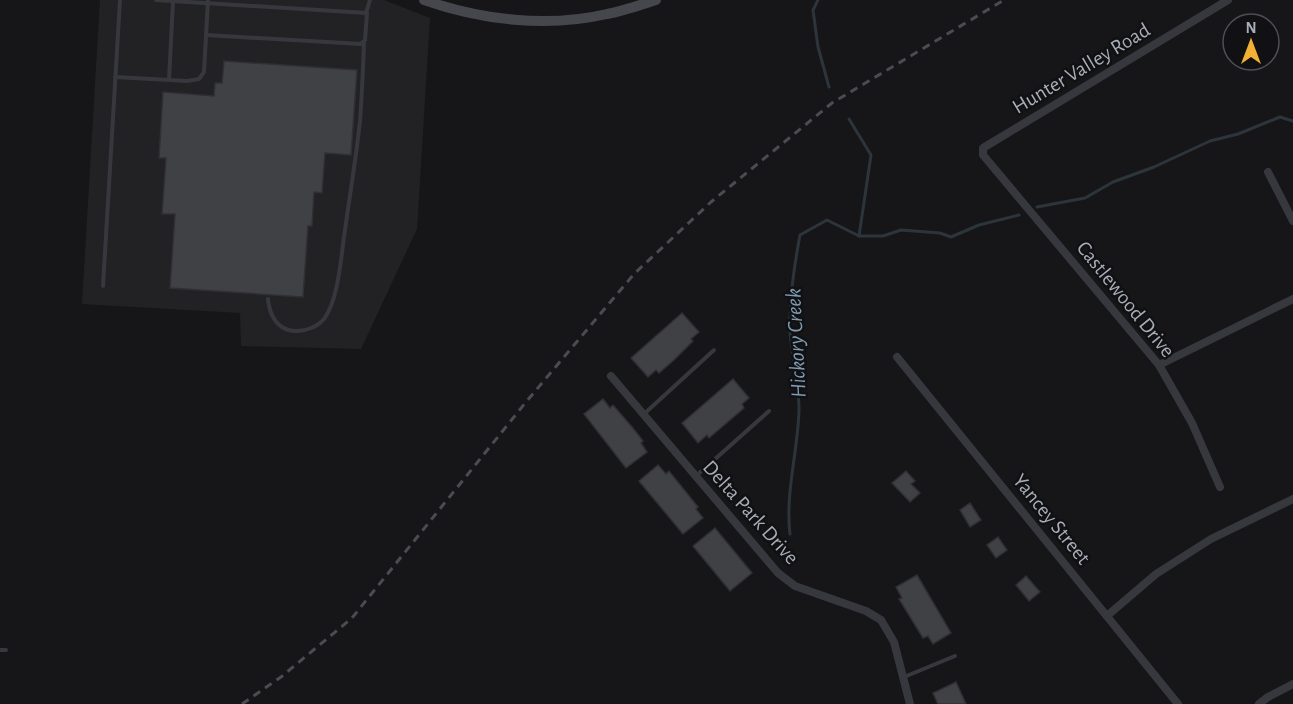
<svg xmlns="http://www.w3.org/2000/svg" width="1293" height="704" viewBox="0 0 1293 704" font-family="'Alegreya Sans',sans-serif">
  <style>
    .built { fill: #222225 }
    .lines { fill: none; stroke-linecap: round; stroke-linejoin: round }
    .stream { stroke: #2c353c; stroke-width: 3 }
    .building { fill: #404145; stroke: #303034; stroke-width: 1.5 }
    .lane { stroke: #37383d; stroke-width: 4 }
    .street { stroke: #37383d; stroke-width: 8 }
    .secondary { stroke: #45474d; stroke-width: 10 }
    .rail { stroke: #4a4c52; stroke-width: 3; stroke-dasharray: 8 6; stroke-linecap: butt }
    .labels { text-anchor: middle; stroke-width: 5; stroke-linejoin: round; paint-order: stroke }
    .street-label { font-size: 21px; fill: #a8adb8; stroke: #111113 }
    .water-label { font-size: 22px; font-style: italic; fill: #7f9bb3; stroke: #111113 }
  </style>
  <rect width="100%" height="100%" fill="#161618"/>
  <!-- built -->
  <path class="built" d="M100,0H384L430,18L417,229L361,349L241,346L240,313L82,304Z"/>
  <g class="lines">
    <!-- stream -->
    <g class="stream">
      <path d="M818,0L813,10L818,47L829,87"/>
      <path d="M849,119L871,155L859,236"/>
      <path d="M1037,207L1085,198L1113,182L1154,167L1210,141L1238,134L1280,117L1293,121"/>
      <path d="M790,534C785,493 798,451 799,410C799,383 792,358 790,331C789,299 794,267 800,235L827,220L859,236H883L901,230L940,233L951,237L979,225L1019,215"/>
    </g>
  </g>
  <!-- building -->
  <g class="building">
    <path d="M224,61L357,70L351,155L325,153L322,193L314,192L312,226H308L303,297L170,288L175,214H162L166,158H159L163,92L214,96L215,83H222Z"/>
    <path d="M682,313L699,332L691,339L693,341L674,360L659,373L656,370L648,377L631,358Z"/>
    <path d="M733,379L749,398L742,404L744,408L709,438L707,435L698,443L682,423Z"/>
    <path d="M603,399L610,408L613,405L632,427L643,441L641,443L647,452L626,468L584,414Z"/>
    <path d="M658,465L666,474L669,471L698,507L696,509L703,518L683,534L639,481Z"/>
    <path d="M906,471L915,481L911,484L920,493L910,502L892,483Z"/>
    <path d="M970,503L981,520L970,527L960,510Z"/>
    <path d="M715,528L752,573L730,591L693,546Z"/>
    <path d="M998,537L1007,550L996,558L987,545Z"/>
    <path d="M917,575L951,633L933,644L928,636L923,638L899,599L902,598L896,587Z"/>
    <path d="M1026,576L1040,592L1029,601L1016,585Z"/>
    <path d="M956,682L966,704H938L933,693Z"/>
  </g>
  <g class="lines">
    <!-- lane -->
    <g class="lane">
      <path d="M156,0L367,13L365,40L361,44L206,35"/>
      <path d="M366,13L370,0"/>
      <path d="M115,77L187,81L199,79L204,72L208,0"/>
      <path d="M169,80L173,1"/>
      <path d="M103,286L120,0"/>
      <path d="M268,299C269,309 273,321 282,327C294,335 315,330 324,319C339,299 341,255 345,230C350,194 356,158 360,121C362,95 363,69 364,43"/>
      <path d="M644,414L714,350"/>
      <path d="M696,476L769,411"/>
      <path d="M0,650H6"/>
      <path d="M904,677L955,656"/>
    </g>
    <!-- street -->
    <g class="street">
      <path d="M1268,172L1293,221"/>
      <path d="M897,357L1178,704"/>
      <path d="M1159,365L1293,299"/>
      <path d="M611,376L778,573L795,586L866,611L881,620L894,642L910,704"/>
      <path d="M1220,487L1192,423L1159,365L983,155V148L1228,0"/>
      <path d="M1108,615L1156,574L1211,539L1293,499"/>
      <path d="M1259,704L1268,697L1293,684"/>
    </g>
    <!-- secondary -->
    <path class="secondary" d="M424,0C481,20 547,28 607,14C623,11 640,5 656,0"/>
    <!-- rail -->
    <path class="rail" d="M242,704L281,677L352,618L526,402L634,274L711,202L832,103L1004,0"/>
  </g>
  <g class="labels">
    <!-- street labels -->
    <g class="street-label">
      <text transform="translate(1081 68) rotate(-31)" y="7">Hunter Valley Road</text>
      <text transform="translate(1126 299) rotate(51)" y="7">Castlewood Drive</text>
      <text transform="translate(751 512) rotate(48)" y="7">Delta Park Drive</text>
      <text transform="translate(1052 519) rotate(51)" y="7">Yancey Street</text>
    </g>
    <!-- water labels -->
    <g class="water-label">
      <text transform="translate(795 343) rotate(-93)" y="8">Hickory Creek</text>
    </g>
  </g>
  <!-- north arrow -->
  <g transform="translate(1251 42)"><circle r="28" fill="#111113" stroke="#4d4f55" stroke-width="1.5"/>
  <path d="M0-4.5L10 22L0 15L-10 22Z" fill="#f2b134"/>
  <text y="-9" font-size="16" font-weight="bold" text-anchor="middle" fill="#a8adb8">N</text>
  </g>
</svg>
